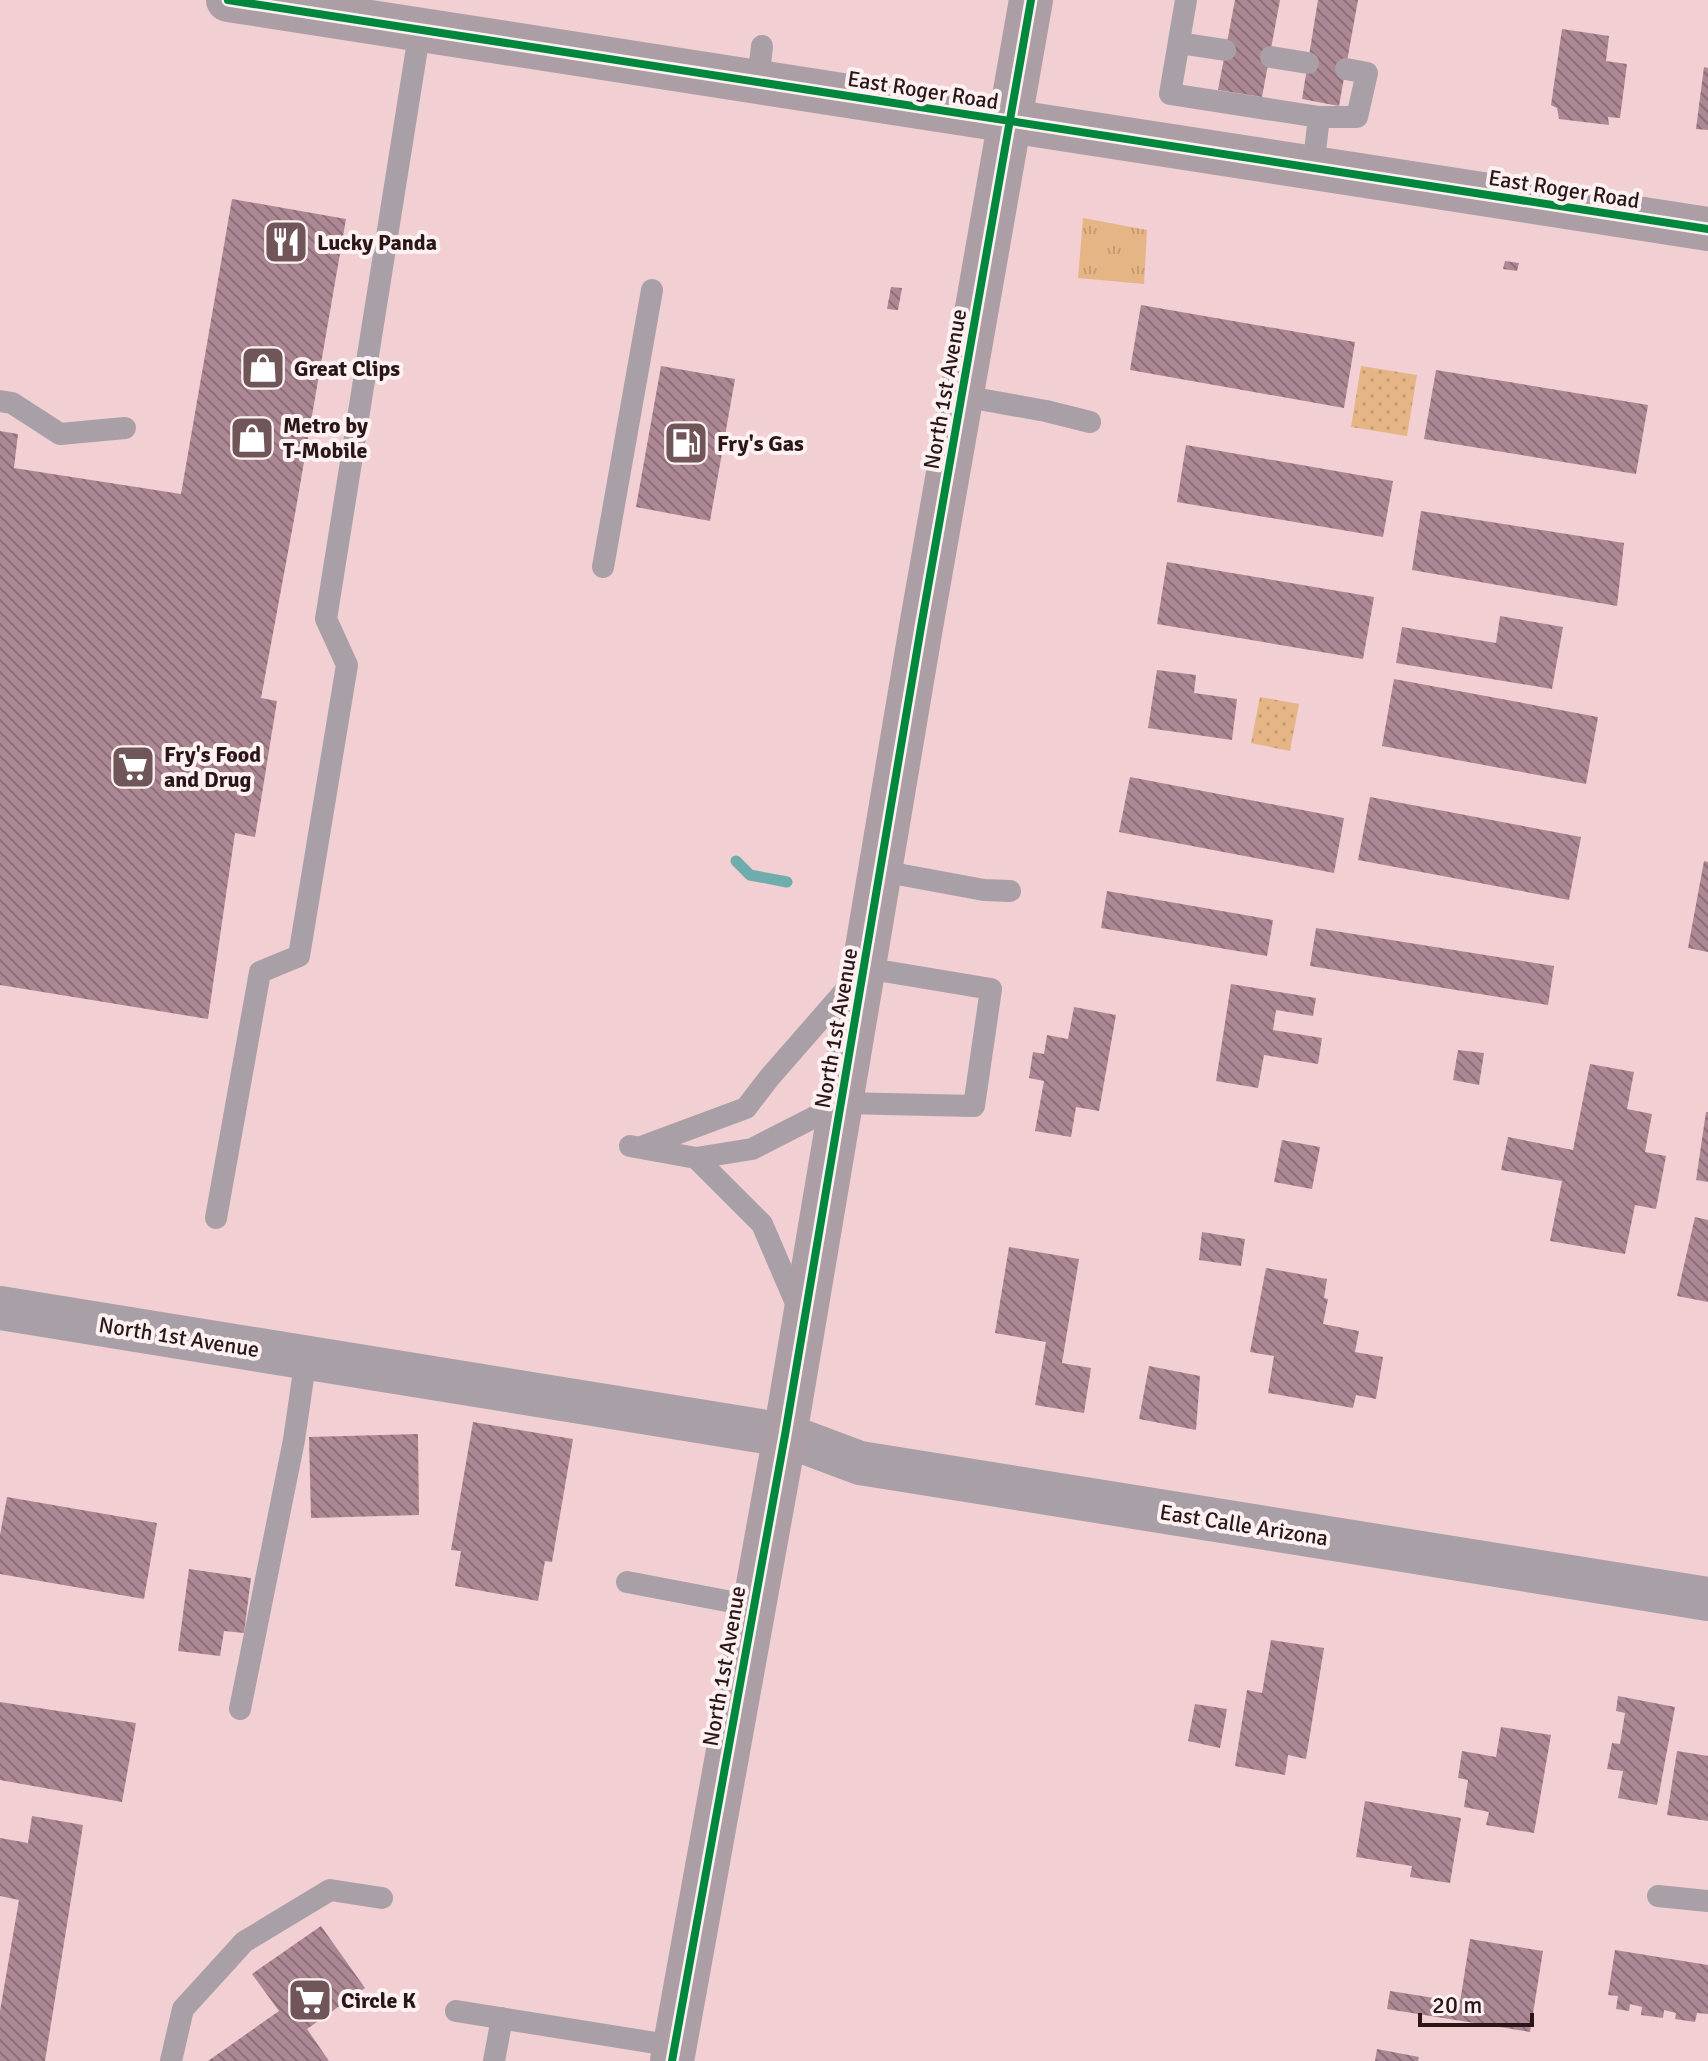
<svg xmlns="http://www.w3.org/2000/svg" width="1708" height="2061" viewBox="0 0 1708 2061" font-family="Signika,sans-serif">
	<style>
		.grass { fill: url(#grass-tufts) }
		.park { fill: url(#park-dots) }
		.lines { fill: none; stroke-linecap: round; stroke-linejoin: round }
		.stream { stroke: #6facac; stroke-width: 11 }
		.building { fill: url(#building-back-hatch) }
		.lane { stroke: #a99fa6; stroke-width: 22 }
		.street { stroke: #a99fa6; stroke-width: 44 }
		.secondary { stroke: #ab9ea4; stroke-width: 44 }
		.cycleway-casing { stroke: #fef1f2; stroke-width: 13 }
		.cycleway { stroke: #00873e; stroke-width: 8 }
		.labels { text-anchor: middle; dominant-baseline: central; stroke-width: 8; stroke-linejoin: round; paint-order: stroke }
		.street-label { font-size: 22px; fill: #2a1517; stroke: #fef1f2 }
		.poi-label { font-size: 22px; font-weight: bold; fill: #2a1517; stroke: #fef1f2; text-anchor: start }
	</style>
	<defs>
		<pattern id="grass-tufts" width="24" height="20" patternUnits="userSpaceOnUse" patternTransform="scale(2)"><rect width="24" height="20" fill="#e5b586"/><path d="M3 7l-1-3M5 7V3M7 7l1-3M15 17l-1-3M17 17v-4M19 17l1-3" fill="none" stroke="#c59b73"/></pattern>
		<pattern id="park-dots" width="8" height="8" patternUnits="userSpaceOnUse" patternTransform="scale(2)"><rect width="8" height="8" fill="#e5b586"/><path d="M2 2h.1M6 6h.1" fill="none" stroke="#c59b73" stroke-width="1.8" stroke-linecap="round"/></pattern>
		<pattern id="building-back-hatch" width="6" height="6" patternUnits="userSpaceOnUse" patternTransform="scale(2)"><rect width="6" height="6" fill="#ac8894"/><path d="M-1 5l2 2M0 0l6 6M5-1l2 2" fill="none" stroke="#8c6e78"/></pattern>
	</defs>
	<rect width="100%" height="100%" fill="#f1cfd2"/>
	<path class="grass" d="M 1083,218 L 1147,230 L 1144,284 L 1078,278 Z"/>
	<path class="park" d="M 1361,366 L 1417,375 L 1407,436 L 1351,427 Z
		M 1260,697 L 1299,704 L 1290,751 L 1251,743 Z"/>
	<g class="lines">
		<path class="stream" d="M 736,861 L 750,875 L 787,882"/>
	</g>
	<path class="building" d="M 1235,0 L 1280,0 L 1262,97 L 1218,90 Z
		M 1318,0 L 1358,0 L 1339,106 L 1302,99 Z
		M 1562,29 L 1609,36 L 1606,61 L 1627,64 L 1620,118 L 1608,117 L 1609,125 L 1559,119 L 1557,108 L 1551,105 Z
		M 1704,67 L 1708,68 L 1708,130 L 1696,129 Z
		M 232,199 L 346,219 L 295,514 L 261,698 L 277,701 L 255,837 L 235,833 L 208,1019 L 0,985 L 0,431 L 18,434 L 14,468 L 181,494 Z
		M 1505,261 L 1519,263 L 1517,271 L 1503,269 Z
		M 891,287 L 902,288 L 898,310 L 887,309 Z
		M 1141,305 L 1355,342 L 1344,408 L 1130,370 Z
		M 661,366 L 735,379 L 710,521 L 636,507 Z
		M 1436,370 L 1648,405 L 1636,474 L 1424,439 Z
		M 1186,445 L 1393,481 L 1383,537 L 1177,502 Z
		M 1421,511 L 1624,543 L 1617,606 L 1412,570 Z
		M 1167,562 L 1374,597 L 1363,659 L 1157,624 Z
		M 1500,616 L 1563,627 L 1552,689 L 1396,663 L 1402,627 L 1496,643 Z
		M 1157,670 L 1196,675 L 1194,693 L 1237,699 L 1232,740 L 1148,728 Z
		M 1394,679 L 1598,717 L 1586,784 L 1382,746 Z
		M 1130,777 L 1344,818 L 1334,873 L 1119,832 Z
		M 1370,797 L 1581,837 L 1569,900 L 1358,860 Z
		M 1704,861 L 1708,862 L 1708,952 L 1688,948 Z
		M 1107,891 L 1273,920 L 1267,956 L 1101,928 Z
		M 1316,928 L 1554,966 L 1548,1005 L 1310,966 Z
		M 1231,984 L 1316,998 L 1313,1016 L 1276,1010 L 1273,1030 L 1322,1038 L 1318,1064 L 1264,1055 L 1258,1088 L 1216,1081 Z
		M 1074,1007 L 1116,1015 L 1099,1111 L 1076,1107 L 1071,1137 L 1035,1131 L 1044,1081 L 1029,1078 L 1033,1052 L 1044,1054 L 1047,1035 L 1068,1039 Z
		M 1458,1050 L 1484,1053 L 1479,1085 L 1453,1080 Z
		M 1590,1064 L 1634,1072 L 1627,1109 L 1652,1114 L 1645,1152 L 1666,1156 L 1656,1209 L 1635,1205 L 1625,1254 L 1550,1241 L 1562,1181 L 1501,1170 L 1508,1137 L 1573,1150 Z
		M 1706,1112 L 1708,1112 L 1708,1182 L 1696,1180 Z
		M 1282,1140 L 1320,1147 L 1312,1189 L 1274,1182 Z
		M 1695,1217 L 1708,1220 L 1708,1302 L 1677,1296 Z
		M 1202,1232 L 1245,1239 L 1241,1266 L 1199,1260 Z
		M 1009,1247 L 1079,1259 L 1062,1363 L 1091,1368 L 1084,1413 L 1035,1405 L 1046,1342 L 995,1333 Z
		M 1266,1268 L 1327,1279 L 1324,1298 L 1328,1299 L 1323,1324 L 1359,1331 L 1355,1352 L 1383,1357 L 1376,1399 L 1356,1395 L 1353,1408 L 1268,1393 L 1274,1356 L 1250,1352 Z
		M 1149,1366 L 1200,1376 L 1196,1430 L 1139,1419 Z
		M 473,1422 L 573,1439 L 552,1562 L 545,1561 L 538,1601 L 455,1586 L 461,1551 L 451,1550 Z
		M 418,1434 L 419,1515 L 311,1518 L 309,1437 Z
		M 7,1497 L 157,1523 L 144,1599 L 0,1574 L 0,1535 Z
		M 189,1569 L 251,1578 L 244,1633 L 224,1631 L 220,1656 L 178,1651 Z
		M 1271,1640 L 1324,1648 L 1306,1759 L 1288,1755 L 1285,1775 L 1235,1766 L 1247,1690 L 1262,1693 Z
		M 1618,1696 L 1675,1707 L 1657,1805 L 1618,1798 L 1623,1771 L 1607,1769 L 1612,1743 L 1620,1744 L 1625,1713 L 1616,1711 Z
		M 0,1702 L 136,1723 L 122,1802 L 0,1780 Z
		M 1195,1704 L 1227,1709 L 1220,1748 L 1188,1741 Z
		M 1501,1727 L 1551,1735 L 1534,1833 L 1486,1825 L 1489,1812 L 1464,1807 L 1468,1780 L 1458,1778 L 1462,1751 L 1496,1757 Z
		M 1677,1751 L 1708,1756 L 1708,1821 L 1667,1815 Z
		M 1365,1801 L 1461,1818 L 1450,1883 L 1410,1877 L 1412,1866 L 1356,1857 Z
		M 32,1816 L 83,1825 L 45,2061 L 0,2061 L 0,2011 L 19,1900 L 0,1896 L 0,1838 L 28,1843 Z
		M 321,1926 L 365,1988 L 307,2029 L 329,2061 L 208,2061 L 279,2011 L 252,1974 Z
		M 1470,1939 L 1543,1951 L 1530,2032 L 1387,2009 L 1390,1991 L 1460,2002 Z
		M 1615,1950 L 1708,1965 L 1708,2014 L 1697,2013 L 1695,2022 L 1675,2019 L 1676,2013 L 1664,2010 L 1663,2018 L 1641,2015 L 1642,2007 L 1630,2004 L 1629,2011 L 1616,2009 L 1618,1996 L 1608,1995 Z
		M 1377,2049 L 1419,2057 L 1418,2061 L 1375,2061 Z"/>
	<g class="lines">
		<path class="lane" d="M 1186,0 L 1170,94 L 1319,117 L 1313,168
			M 1179,43 L 1225,50
			M 1271,57 L 1308,63
			M 758,82 L 762,46
			M 1319,117 L 1357,117 L 1367,73 L 1346,69
			M 962,396 L 1046,411 L 1090,422
			M 0,401 L 12,403 L 60,434 L 125,428
			M 603,567 L 652,290
			M 881,871 L 984,890 L 1010,891
			M 630,1146 L 696,1158 L 752,1149 L 842,1103 L 974,1106 L 991,989 L 865,968 L 769,1078 L 746,1108 L 641,1147
			M 696,1158 L 762,1224 L 799,1310
			M 216,1218 L 260,972 L 299,956 L 347,665 L 326,619 L 420,29
			M 627,1582 L 753,1606
			M 240,1709 L 294,1440 L 306,1357
			M 1658,1896 L 1708,1901
			M 456,2011 L 674,2046
			M 171,2061 L 183,2009 L 244,1942 L 330,1890 L 382,1898
			M 494,2061 L 502,2018"/>
		<path class="street" d="M 0,1308 L 785,1435 L 860,1463 L 1708,1599"/>
		<path class="secondary" d="M 228,0 L 1708,229
			M 672,2061 L 785,1435 L 921,627 L 1031,0"/>
		<g class="cycleway-casing">
			<path id="cycleway" d="M 228,0 L 1708,229
				M 672,2061 L 785,1435 L 921,627 L 1031,0"/>
		</g>
		<use href="#cycleway" class="cycleway"/>
	</g>
	<defs>
		<g id="restaurant-square" transform="scale(2.3)"><rect x="-9" y="-9" width="18" height="18" rx="4" fill="#705658" stroke="#fef1f2"/><path d="M-5-6h1v4h1v-4h1v4h1v-4h1v5L-1.5 .5V6h-2V.5L-5-1ZM5-6V6H3V1.5H1.5Q1.5-4 5-6Z" fill="#fff"/></g>
		<g id="shop-square" transform="scale(2.3)"><rect x="-9" y="-9" width="18" height="18" rx="4" fill="#705658" stroke="#fef1f2"/><path d="M-5-2.5h2.3a2.7 3.5 0 0 1 5.4 0H5L5.5 6h-11ZM-1.5-2.5h3a1.5 2.3 0 0 0-3 0Z" fill="#fff"/></g>
		<g id="fuel-square" transform="scale(2.3)"><rect x="-9" y="-9" width="18" height="18" rx="4" fill="#705658" stroke="#fef1f2"/><path d="M-5.5-6h7V0h2V4h1.3V-2.5L3-4.5l.8-.8L6-3V5H2.5V1h-1V6h-7ZM-4.2-4.7v3.2H.2V-4.7Z" fill="#fff"/></g>
		<g id="supermarket-square" transform="scale(2.3)"><rect x="-9" y="-9" width="18" height="18" rx="4" fill="#705658" stroke="#fef1f2"/><path d="M-6-5.5h2.5l.6 2H6L4.5 2H-2.5L-4.4-4H-6ZM-1.5 3.2a1.3 1.3 0 1 0 .1 0ZM3 3.2a1.3 1.3 0 1 0 .1 0Z" fill="#fff"/></g>
	</defs>
	<g fill-rule="evenodd">
		<use href="#restaurant-square" x="286" y="242"/>
		<use href="#shop-square" x="263" y="368"/>
		<use href="#shop-square" x="252" y="438"/>
		<use href="#fuel-square" x="686" y="443"/>
		<use href="#supermarket-square" x="133" y="767"/>
		<use href="#supermarket-square" x="310" y="2000"/>
	</g>
	<g class="labels">
		<g class="street-label">
			<text transform="translate(923 90) rotate(9)">East Roger Road</text>
			<text transform="translate(1564 189) rotate(9)">East Roger Road</text>
			<text transform="translate(945 389) rotate(-80)">North 1st Avenue</text>
			<text transform="translate(836 1028) rotate(-80)">North 1st Avenue</text>
			<text transform="translate(179 1337) rotate(9)">North 1st Avenue</text>
			<text transform="translate(1244 1525) rotate(9)">East Calle Arizona</text>
			<text transform="translate(724 1666) rotate(-80)">North 1st Avenue</text>
		</g>
		<g class="poi-label">
			<text x="317" y="242">Lucky Panda</text>
			<text x="294" y="368">Great Clips</text>
			<text x="283" y="425">Metro by<tspan x="283" dy="25">T-Mobile</tspan></text>
			<text x="717" y="443">Fry's Gas</text>
			<text x="164" y="754">Fry's Food<tspan x="164" dy="25">and Drug</tspan></text>
			<text x="341" y="2000">Circle K</text>
		</g>
	</g>
	<path d="M1420 2013v12h112v-12" fill="none" stroke="#2a1517" stroke-width="4"/>
	<text x="1432" y="2013" font-size="24" fill="#2a1517" stroke="#fef1f2" stroke-width="6" paint-order="stroke">20 m</text>
</svg>
